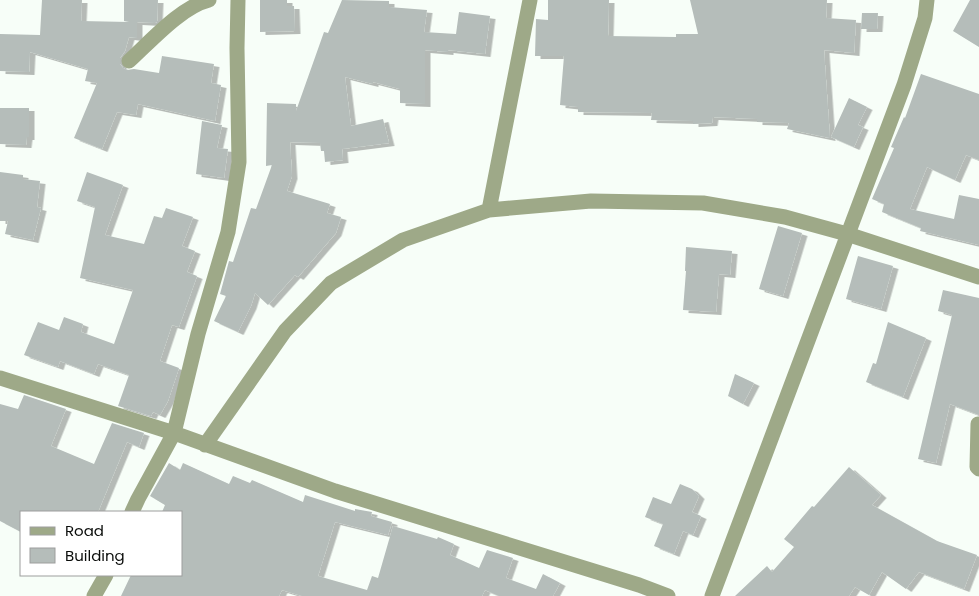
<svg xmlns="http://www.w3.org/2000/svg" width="979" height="596" viewBox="0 0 979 596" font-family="Poppins,sans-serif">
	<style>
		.building { fill: #b5bdba; filter: url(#shadow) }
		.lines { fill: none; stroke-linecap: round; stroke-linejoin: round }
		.minor { stroke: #9ea988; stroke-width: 15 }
	</style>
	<defs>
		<filter id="shadow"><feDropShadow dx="5.5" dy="3" stdDeviation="0" flood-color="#0004"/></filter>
	</defs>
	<rect width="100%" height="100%" fill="#f7fef8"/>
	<path class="building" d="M 42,0 L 82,0 L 81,21 L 129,22 L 124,21 L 124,0 L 158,0 L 157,22 L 155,23 L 137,22 L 137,38 L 129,37 L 125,51 L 120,58 L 120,64 L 123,68 L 127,70 L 134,69 L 159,73 L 162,56 L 214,64 L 211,83 L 221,85 L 215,121 L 138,104 L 136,115 L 117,112 L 102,149 L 74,138 L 97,83 L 85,81 L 88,69 L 30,52 L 29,72 L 0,71 L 0,34 L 40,35 Z
		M 260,0 L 287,0 L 287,6 L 294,6 L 295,31 L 260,32 Z
		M 342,0 L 389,1 L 389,7 L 427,10 L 424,32 L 456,34 L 459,12 L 490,16 L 485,54 L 448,50 L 448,52 L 425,50 L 425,104 L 400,103 L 400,89 L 373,82 L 373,84 L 345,77 L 351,126 L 383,119 L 389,143 L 342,149 L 343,160 L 325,162 L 324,151 L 321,151 L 320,143 L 290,142 L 292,176 L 287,191 L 330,204 L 327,213 L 341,217 L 336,233 L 298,277 L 295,275 L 268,305 L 255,293 L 251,306 L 238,332 L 214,321 L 226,296 L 220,294 L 229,261 L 233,262 L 251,208 L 256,209 L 272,165 L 266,166 L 267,103 L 296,104 L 296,111 L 324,32 L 328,33 Z
		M 548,0 L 609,0 L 608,36 L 676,37 L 676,34 L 698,34 L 690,0 L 827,0 L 826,18 L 856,20 L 854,53 L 824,50 L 830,138 L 787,129 L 789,123 L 757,122 L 757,119 L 713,117 L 712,123 L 693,124 L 693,121 L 651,120 L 652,113 L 578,112 L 578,107 L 560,105 L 564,56 L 535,56 L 536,19 L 548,20 Z
		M 970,0 L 979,0 L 979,47 L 953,31 Z
		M 862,13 L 878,13 L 877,29 L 861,29 Z
		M 921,74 L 979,94 L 979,160 L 966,155 L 955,180 L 927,167 L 910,209 L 954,219 L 959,195 L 979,199 L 979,245 L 920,231 L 921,228 L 882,212 L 884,204 L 872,199 L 894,148 L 891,147 L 904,117 L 905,118 Z
		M 849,98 L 867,107 L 858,125 L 863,127 L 854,147 L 831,137 Z
		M 0,108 L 29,108 L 29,137 L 27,137 L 26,145 L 0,144 Z
		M 202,121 L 222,125 L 217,148 L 228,149 L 224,178 L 196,174 Z
		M 0,172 L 23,175 L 23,179 L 40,181 L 37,207 L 41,208 L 33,240 L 5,234 L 8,221 L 0,221 Z
		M 87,172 L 123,185 L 105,235 L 144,244 L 154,216 L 162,218 L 166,208 L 193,217 L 182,246 L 195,251 L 187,272 L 197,276 L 179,327 L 172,325 L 160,361 L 179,368 L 168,401 L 160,415 L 153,412 L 151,416 L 118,406 L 129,375 L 98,364 L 94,374 L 60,361 L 58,367 L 24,355 L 38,322 L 59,330 L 64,317 L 83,324 L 81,332 L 114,344 L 133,290 L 80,278 L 95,207 L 77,201 Z
		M 778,226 L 802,233 L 783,296 L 759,289 Z
		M 686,247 L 732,251 L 730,275 L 719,274 L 716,312 L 683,310 L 686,271 L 685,271 Z
		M 858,256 L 893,266 L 881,309 L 846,299 Z
		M 943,290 L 979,298 L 979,415 L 950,404 L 936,463 L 918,459 L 952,315 L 938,311 Z
		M 888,322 L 926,338 L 903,397 L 866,382 L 873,363 L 876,364 Z
		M 735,374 L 754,383 L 743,404 L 728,396 Z
		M 24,395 L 66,409 L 51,446 L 94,464 L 112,423 L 144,433 L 139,447 L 127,442 L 98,512 L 21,512 L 21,532 L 0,521 L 0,404 L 18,409 Z
		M 169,463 L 180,470 L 183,463 L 229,484 L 233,476 L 250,483 L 252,480 L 303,502 L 305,495 L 355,511 L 355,509 L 372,512 L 371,516 L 392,522 L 388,535 L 335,522 L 318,576 L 367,590 L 372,576 L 378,578 L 393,526 L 437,539 L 438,537 L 454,544 L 450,555 L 479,568 L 487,550 L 513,558 L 506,578 L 536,589 L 543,574 L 560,583 L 553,596 L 499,596 L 485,590 L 482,596 L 302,596 L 282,590 L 279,596 L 121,596 L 131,575 L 181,575 L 181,512 L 162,512 L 165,505 L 150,496 Z
		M 849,467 L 881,495 L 872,505 L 937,541 L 977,555 L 964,589 L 919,572 L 906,589 L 882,572 L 869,595 L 855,587 L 849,596 L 735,596 L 767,566 L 772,572 L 794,547 L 784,539 L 812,506 L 814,507 Z
		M 680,484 L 692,489 L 699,496 L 692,512 L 701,516 L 693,535 L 683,531 L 674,554 L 654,546 L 663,524 L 645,517 L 653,497 L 671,504 Z"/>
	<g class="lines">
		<path class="minor" d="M 129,61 C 151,41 181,7 209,0
			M 489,210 L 530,0
			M 0,378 L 174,433 L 335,491 L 639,585 L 668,596
			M 978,424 L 977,467 L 979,469
			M 205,445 L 285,331 L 331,283 L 403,240 L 489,210 L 591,201 L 703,203 L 785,217 L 847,234 L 979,277
			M 132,512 L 138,499 L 174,433 L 198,334 L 228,232 L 239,162 L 237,48 L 238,0
			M 94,596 L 106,575
			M 712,596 L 904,85 L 925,18 L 927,0"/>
	</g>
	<rect x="20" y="511" width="162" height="65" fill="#ffffff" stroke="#9d9e9d"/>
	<rect x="30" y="527" width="25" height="8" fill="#9ea988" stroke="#9d9e9d"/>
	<text x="65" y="536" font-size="15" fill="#0b0d0b">Road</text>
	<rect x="30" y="548" width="25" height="15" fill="#b5bdba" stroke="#9d9e9d"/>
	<text x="65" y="561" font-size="15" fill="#0b0d0b">Building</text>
</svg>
